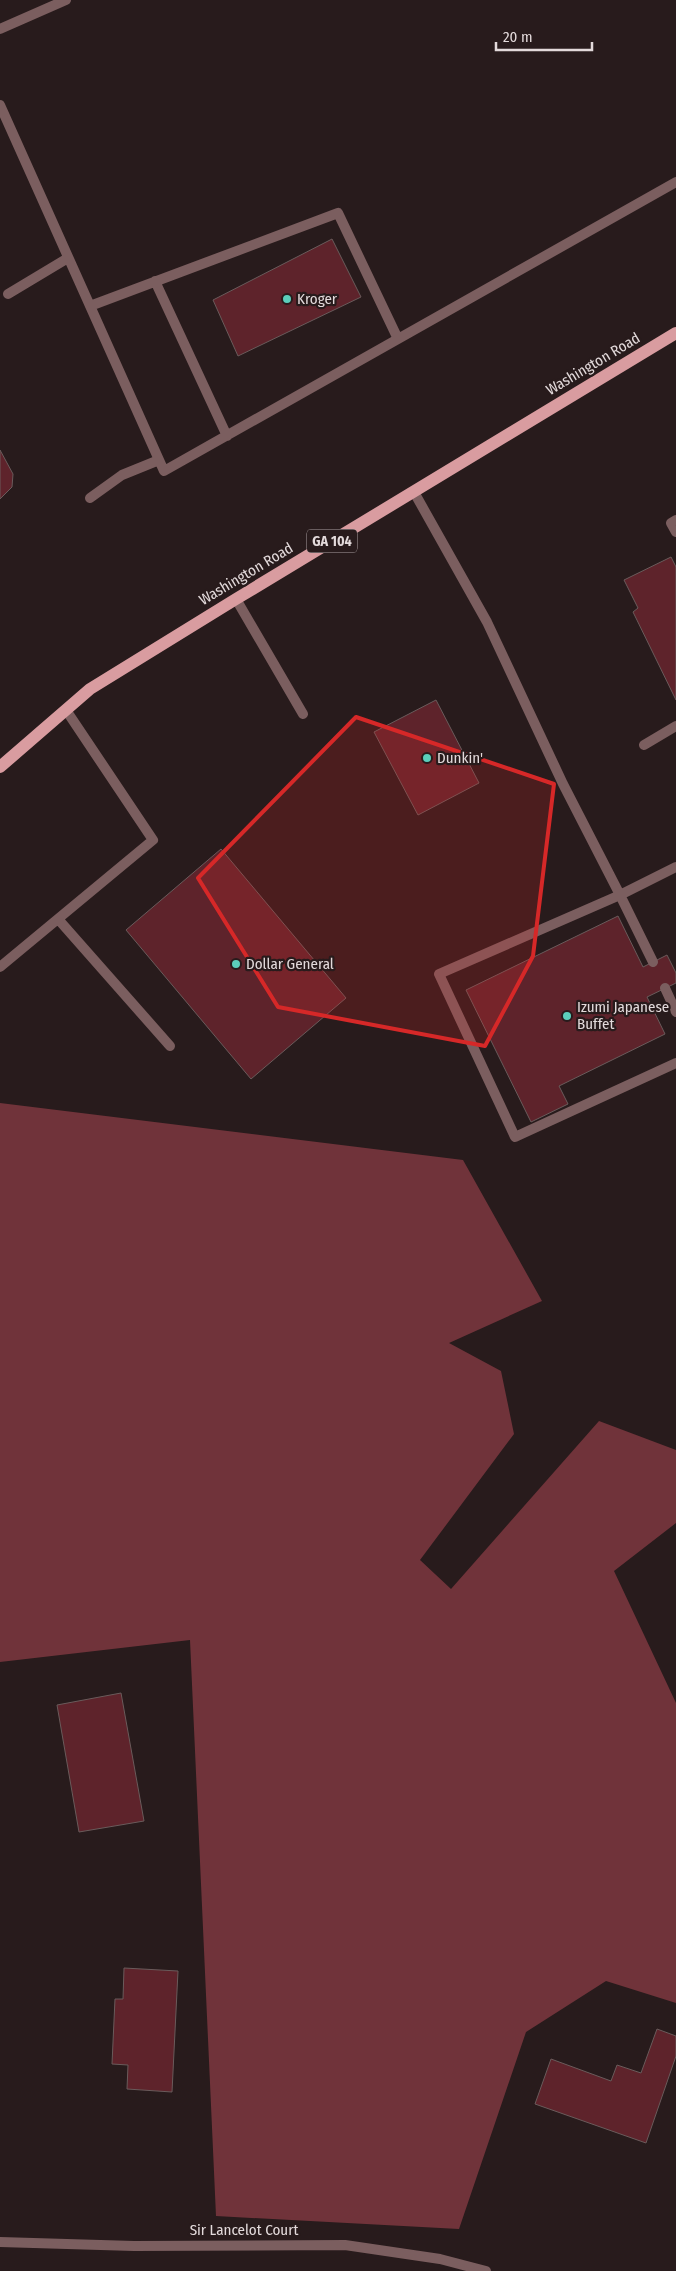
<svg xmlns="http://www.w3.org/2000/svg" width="676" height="2271" viewBox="0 0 676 2271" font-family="'Fira Sans Condensed',sans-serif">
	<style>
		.forest { fill: #70333a }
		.building { fill: #5e232b; stroke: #6a5b5b }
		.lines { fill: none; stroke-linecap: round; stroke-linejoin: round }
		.lane { stroke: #7b5e5f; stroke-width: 10 }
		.street { stroke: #7b5e5f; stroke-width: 10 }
		.primary { stroke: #d99ca0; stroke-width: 12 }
		.marked { fill: #d62828; fill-opacity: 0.2; stroke: #d62828; stroke-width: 4; stroke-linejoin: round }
		.poi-dot { fill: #5bcebb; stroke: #281b1c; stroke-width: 2 }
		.labels { text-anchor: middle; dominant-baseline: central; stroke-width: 4.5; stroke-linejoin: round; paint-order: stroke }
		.shield { fill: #281b1c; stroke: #aba1a2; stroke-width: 1 }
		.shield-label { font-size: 14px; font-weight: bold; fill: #e3dadb }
		.poi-label { font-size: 15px; fill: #e3dadb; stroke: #281b1c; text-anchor: start }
		.street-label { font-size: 15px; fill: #e3dadb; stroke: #281b1c }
	</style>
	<rect width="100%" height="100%" fill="#281b1c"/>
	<path class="forest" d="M 0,1103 L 463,1160 L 542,1301 L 449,1343 L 501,1371 L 514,1434 L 420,1560 L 451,1589 L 599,1421 L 676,1450 L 676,1523 L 614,1571 L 676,1703 L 676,2003 L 606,1981 L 526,2032 L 459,2229 L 216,2216 L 190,1640 L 0,1662 Z"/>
	<path class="building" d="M 332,239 L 361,297 L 238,356 L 213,300 Z
		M 0,450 L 13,474 L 12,487 L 0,499 Z
		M 671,557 L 676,567 L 676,700 L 633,612 L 638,608 L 624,580 Z
		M 436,700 L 479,783 L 418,815 L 374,732 Z
		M 221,849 L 346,998 L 251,1079 L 126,930 Z
		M 618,916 L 643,967 L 667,955 L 676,973 L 676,983 L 647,997 L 665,1034 L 559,1086 L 568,1104 L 531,1122 L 466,990 Z
		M 121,1693 L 144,1821 L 79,1832 L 57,1705 Z
		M 124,1968 L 178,1971 L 172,2092 L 127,2089 L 128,2065 L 112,2064 L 115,1999 L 123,1999 Z
		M 657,2029 L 676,2036 L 676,2056 L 646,2143 L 535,2104 L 551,2059 L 611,2081 L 617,2065 L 641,2073 Z"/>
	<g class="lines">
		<path class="lane" d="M 0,29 L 66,0
			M 0,105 L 164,471 L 676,182
			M 155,281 L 227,436
			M 8,294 L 68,258
			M 90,306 L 338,213 L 398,339
			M 414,492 L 487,622 L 563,784 L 620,895 L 676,867
			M 90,498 L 122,475 L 159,460
			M 676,520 L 671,523 L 676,532
			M 236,599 L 303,714
			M 644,745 L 676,726
			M 58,919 L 170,1046
			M 653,962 L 620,895 L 439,974 L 515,1137 L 676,1063
			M 0,967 L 153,840 L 66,710
			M 665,988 L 676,1012"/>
		<path class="street" d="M 0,2242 L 134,2246 L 345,2245 L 440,2259 L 486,2271"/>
		<path class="primary" d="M 0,767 L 90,689 L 236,599 L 676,333"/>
	</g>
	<path class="marked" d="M 356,717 L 554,784 L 533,956 L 485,1046 L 278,1007 L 198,878 Z"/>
	<g class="poi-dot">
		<circle cx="287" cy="299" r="5"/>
		<circle cx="427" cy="758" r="5"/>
		<circle cx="236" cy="964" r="5"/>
		<circle cx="567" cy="1016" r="5"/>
	</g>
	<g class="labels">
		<rect class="shield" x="307" y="529.5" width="50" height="23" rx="4"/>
		<g class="shield-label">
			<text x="332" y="541">GA 104</text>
		</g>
		<g class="poi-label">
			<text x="297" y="299">Kroger</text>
			<text x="437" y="758">Dunkin'</text>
			<text x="246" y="964">Dollar General</text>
			<text x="577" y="1007">Izumi Japanese<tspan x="577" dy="17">Buffet</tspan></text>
		</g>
		<g class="street-label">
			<text transform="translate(593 364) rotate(-31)">Washington Road</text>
			<text transform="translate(246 574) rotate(-31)">Washington Road</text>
			<text x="244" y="2230">Sir Lancelot Court</text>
		</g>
	</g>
	<path d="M496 42v8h96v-8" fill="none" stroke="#e3dadb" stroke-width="2.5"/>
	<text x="503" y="42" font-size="15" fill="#e3dadb" stroke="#281b1c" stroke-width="4" paint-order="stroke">20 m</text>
</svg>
